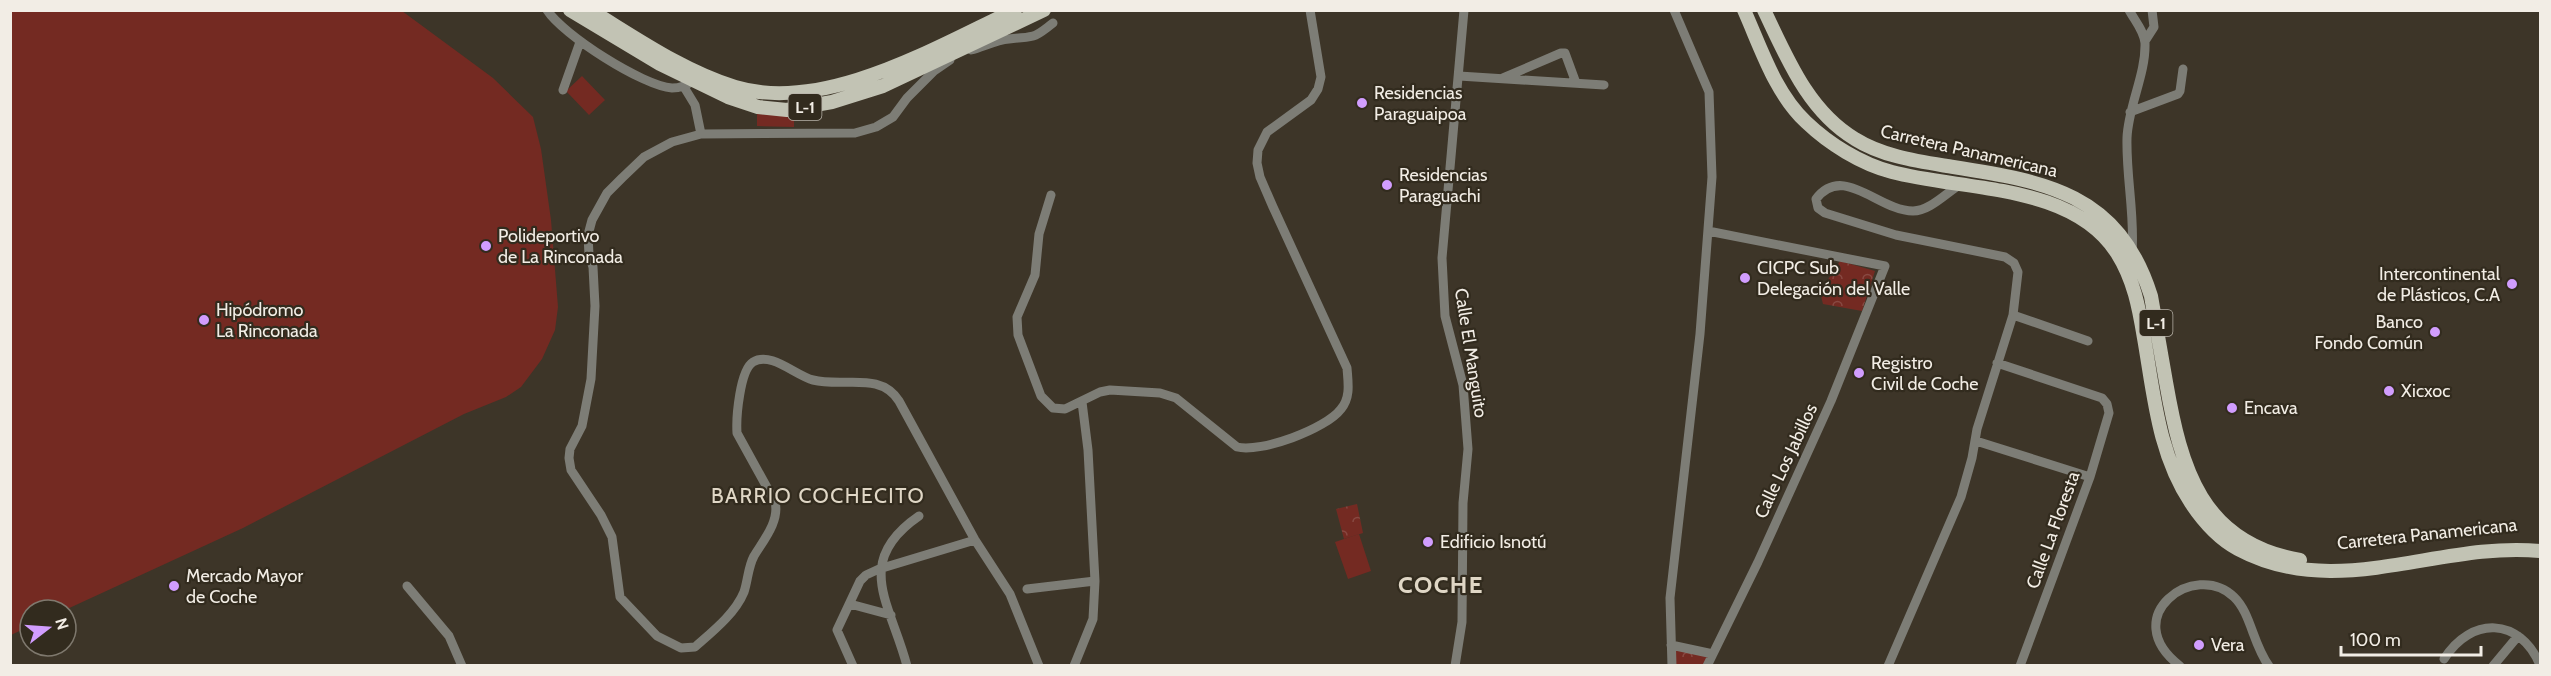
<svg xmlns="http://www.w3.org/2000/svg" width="2551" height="676" viewBox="0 0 2551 676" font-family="Cabin,sans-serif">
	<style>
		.park { fill: url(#park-crowns) }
		.pitch { fill: #742a22 }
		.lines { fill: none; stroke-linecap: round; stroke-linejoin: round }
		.minor { stroke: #7d7d76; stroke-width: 9 }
		.primary { stroke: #c2c3b4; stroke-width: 14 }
		.poi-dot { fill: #d19dfe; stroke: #322b1e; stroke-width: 2 }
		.labels { text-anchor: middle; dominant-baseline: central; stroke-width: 4.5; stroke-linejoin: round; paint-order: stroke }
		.shield { fill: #322b1e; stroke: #b8b3a9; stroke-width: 1.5 }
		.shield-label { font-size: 16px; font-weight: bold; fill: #f2ede5 }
		.poi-label { font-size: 18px; fill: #f2ede5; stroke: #322b1e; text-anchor: start }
		.street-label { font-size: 18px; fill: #f2ede5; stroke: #322b1e }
		.quarter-label { font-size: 21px; letter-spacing: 1.5px; fill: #e0d7c6; stroke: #322b1e }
		.district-label { font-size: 24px; font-weight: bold; letter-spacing: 1.5px; fill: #e0d7c6; stroke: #322b1e }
	</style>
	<defs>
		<pattern id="park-crowns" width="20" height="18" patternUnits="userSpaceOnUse" patternTransform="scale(1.5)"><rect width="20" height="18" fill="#742a22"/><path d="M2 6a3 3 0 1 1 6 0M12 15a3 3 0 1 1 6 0" fill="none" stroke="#884942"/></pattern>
	</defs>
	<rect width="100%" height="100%" fill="#3d3528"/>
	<path class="park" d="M 1840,261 L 1875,271 L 1862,311 L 1823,304 L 1820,292 Z
		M 1357,504 L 1363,533 L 1344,539 L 1336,509 Z
		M 1673,647 L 1710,655 L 1704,665 L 1674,665 Z"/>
	<path class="pitch" d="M 10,11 L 402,11 L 493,78 L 533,117 L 541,149 L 551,220 L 558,307 L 555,330 L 542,359 L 521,387 L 506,397 L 464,414 L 243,528 L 65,610 L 30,610 L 30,626 L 11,635 Z
		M 582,76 L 605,100 L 589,115 L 566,91 Z
		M 757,114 L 794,115 L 794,127 L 757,126 Z
		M 1359,534 L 1371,571 L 1348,579 L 1335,542 Z"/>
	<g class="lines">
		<path class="minor" d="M 547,10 C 563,35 643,86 672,88 C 681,88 686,85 693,81
			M 2129,10 C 2135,21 2144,31 2145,43 C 2146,74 2128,107 2127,138 C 2126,177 2135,215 2132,253
			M 2145,41 L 2154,27 L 2152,10
			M 971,50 C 983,47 996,40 1009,39 C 1034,36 1032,40 1053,23
			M 950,60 L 934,71 L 907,98 L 893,117 L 876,127 L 855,133 L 701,134 L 672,142 L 644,157 L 622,178 L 607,193 L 592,220 L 588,235 L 589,255 L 593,267 L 595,306 L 591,379 L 582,426 L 570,449 L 569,458 L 571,470 L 601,515 L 612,537 L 620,597 L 657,636 L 681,648 L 695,647 C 712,632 735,614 744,592 C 748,580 748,567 754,556 C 763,541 780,521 775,502 L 737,433 C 736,417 740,370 753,362 C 771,351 796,376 813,380 C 844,388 880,371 899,401 L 975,540 L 1010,594 L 1039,666
			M 1459,76 L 1604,85
			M 1503,78 L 1561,53 L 1565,53 L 1576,83
			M 684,87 L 695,105 L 701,134
			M 563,90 L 580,42
			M 2130,112 L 2178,94 L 2180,91 L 2183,69
			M 1051,195 L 1039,234 L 1035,275 L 1017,317 L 1018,335 L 1041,396 L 1053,408 L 1065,409 L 1100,392 L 1110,390 L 1160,393 L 1176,398 L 1237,447 C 1261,453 1326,429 1341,409 C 1351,397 1348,382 1347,368 L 1273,207 L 1260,177 L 1257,163 L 1258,150 L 1267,132 L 1311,100 L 1318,89 L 1321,77 L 1310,10
			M 2013,315 L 2088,341
			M 1997,363 L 2102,398 L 2107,404 L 2109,413 L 2090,477 L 2020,666
			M 1976,441 L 2090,477
			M 407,586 L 449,636 L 462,666
			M 1027,589 L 1095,581
			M 850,604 L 891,615
			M 1671,645 L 1713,654
			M 2444,659 C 2471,616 2520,617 2540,665
			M 853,666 L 837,630 L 860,581 L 866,575 L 879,569 L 975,540
			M 907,666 C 891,604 852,562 919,516
			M 1074,666 L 1093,619 L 1095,581 L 1088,450 L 1082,402
			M 1455,666 L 1462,622 L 1463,503 L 1468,449 L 1463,385 L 1445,316 L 1442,258 L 1464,10
			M 1672,666 L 1670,598 L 1700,334 L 1712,177 L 1709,92 L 1674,10
			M 1707,666 L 1758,562 L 1831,401 L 1885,266 L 1708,231
			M 1888,666 L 1961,497 L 1972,458 L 1977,429 L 2013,315 L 2018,272 L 2014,263 L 2005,257 L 1896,235 L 1825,213 L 1818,208 L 1816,199 C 1843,163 1879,211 1913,211 C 1930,211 1947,192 1961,184
			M 2180,666 C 2116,617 2195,559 2234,597 C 2251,613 2253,645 2269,666
			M 2493,666 L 2518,636"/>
		<path class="primary" d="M 570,10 L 660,64 L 728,97 L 758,107 L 787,110 L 832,102 L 883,86 L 1044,10
			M 590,10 C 636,38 683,71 735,87 C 824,114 936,47 1015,10
			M 1744,10 C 1761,48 1775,93 1806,122 C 1829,144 1861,164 1892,172 C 1963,191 2072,183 2117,253 C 2134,280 2139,308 2144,338 C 2154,395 2158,453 2191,503 C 2203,521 2219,539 2238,549 C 2337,602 2439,541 2540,551
			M 1764,10 C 1787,58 1808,111 1855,139 C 1882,156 1916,161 1947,166 C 2043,181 2118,191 2151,296 C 2156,325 2161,353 2166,382 C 2181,468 2201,543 2300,560"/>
	</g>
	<g class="poi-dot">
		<circle cx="1362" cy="103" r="6"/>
		<circle cx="1387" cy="185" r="6"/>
		<circle cx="486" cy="246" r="6"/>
		<circle cx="1745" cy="278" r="6"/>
		<circle cx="2512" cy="284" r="6"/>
		<circle cx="204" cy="320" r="6"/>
		<circle cx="2435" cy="332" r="6"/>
		<circle cx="1859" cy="373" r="6"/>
		<circle cx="2389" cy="391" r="6"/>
		<circle cx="2232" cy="408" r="6"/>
		<circle cx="1428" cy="542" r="6"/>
		<circle cx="174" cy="586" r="6"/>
		<circle cx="2199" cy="645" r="6"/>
	</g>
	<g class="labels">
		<g class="shield">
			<rect x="788.5" y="94" width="33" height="26" rx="4.5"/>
			<rect x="2139.5" y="310" width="33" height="26" rx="4.5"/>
		</g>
		<g class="shield-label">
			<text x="805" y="107">L-1</text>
			<text x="2156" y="323">L-1</text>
		</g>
		<g class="poi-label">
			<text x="1374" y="93">Residencias<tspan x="1374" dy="21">Paraguaipoa</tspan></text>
			<text x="1399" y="175">Residencias<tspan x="1399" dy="21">Paraguachi</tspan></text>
			<text x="498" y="236">Polideportivo<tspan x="498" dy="21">de La Rinconada</tspan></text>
			<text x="1757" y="268">CICPC Sub<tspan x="1757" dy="21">Delegación del Valle</tspan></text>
			<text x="2500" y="274" text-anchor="end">Intercontinental<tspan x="2500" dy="21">de Plásticos, C.A</tspan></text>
			<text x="216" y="310">Hipódromo<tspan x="216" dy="21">La Rinconada</tspan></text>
			<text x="2423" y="322" text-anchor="end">Banco<tspan x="2423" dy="21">Fondo Común</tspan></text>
			<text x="1871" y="363">Registro<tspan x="1871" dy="21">Civil de Coche</tspan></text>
			<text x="2401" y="391">Xicxoc</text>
			<text x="2244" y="408">Encava</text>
			<text x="1440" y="542">Edificio Isnotú</text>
			<text x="186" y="576">Mercado Mayor<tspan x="186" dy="21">de Coche</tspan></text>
			<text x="2211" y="645">Vera</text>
		</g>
		<g class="street-label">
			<text transform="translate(1969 151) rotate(13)">Carretera Panamericana</text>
			<text transform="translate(1471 353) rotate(81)">Calle El Manguito</text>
			<text transform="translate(1786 461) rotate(-65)">Calle Los Jabillos</text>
			<text transform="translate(2053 530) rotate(-70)">Calle La Floresta</text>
			<text transform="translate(2427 534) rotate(-6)">Carretera Panamericana</text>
		</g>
		<g class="quarter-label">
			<text x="818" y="495">BARRIO COCHECITO</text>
		</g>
		<g class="district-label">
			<text x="1441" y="584">COCHE</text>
		</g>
	</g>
	<rect width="2551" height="676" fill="none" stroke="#f2ede5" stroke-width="24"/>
	<g transform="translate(48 628) rotate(73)"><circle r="28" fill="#322b1e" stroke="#7f796e" stroke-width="1.5"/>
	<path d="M0-4.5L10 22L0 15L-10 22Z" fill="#d19dfe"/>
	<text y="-9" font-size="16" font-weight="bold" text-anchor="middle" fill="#f2ede5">N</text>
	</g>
	<path d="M2341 646v9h140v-9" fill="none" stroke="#f2ede5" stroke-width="3"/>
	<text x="2350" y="646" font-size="18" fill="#f2ede5" stroke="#322b1e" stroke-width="4.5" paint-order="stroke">100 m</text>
</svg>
